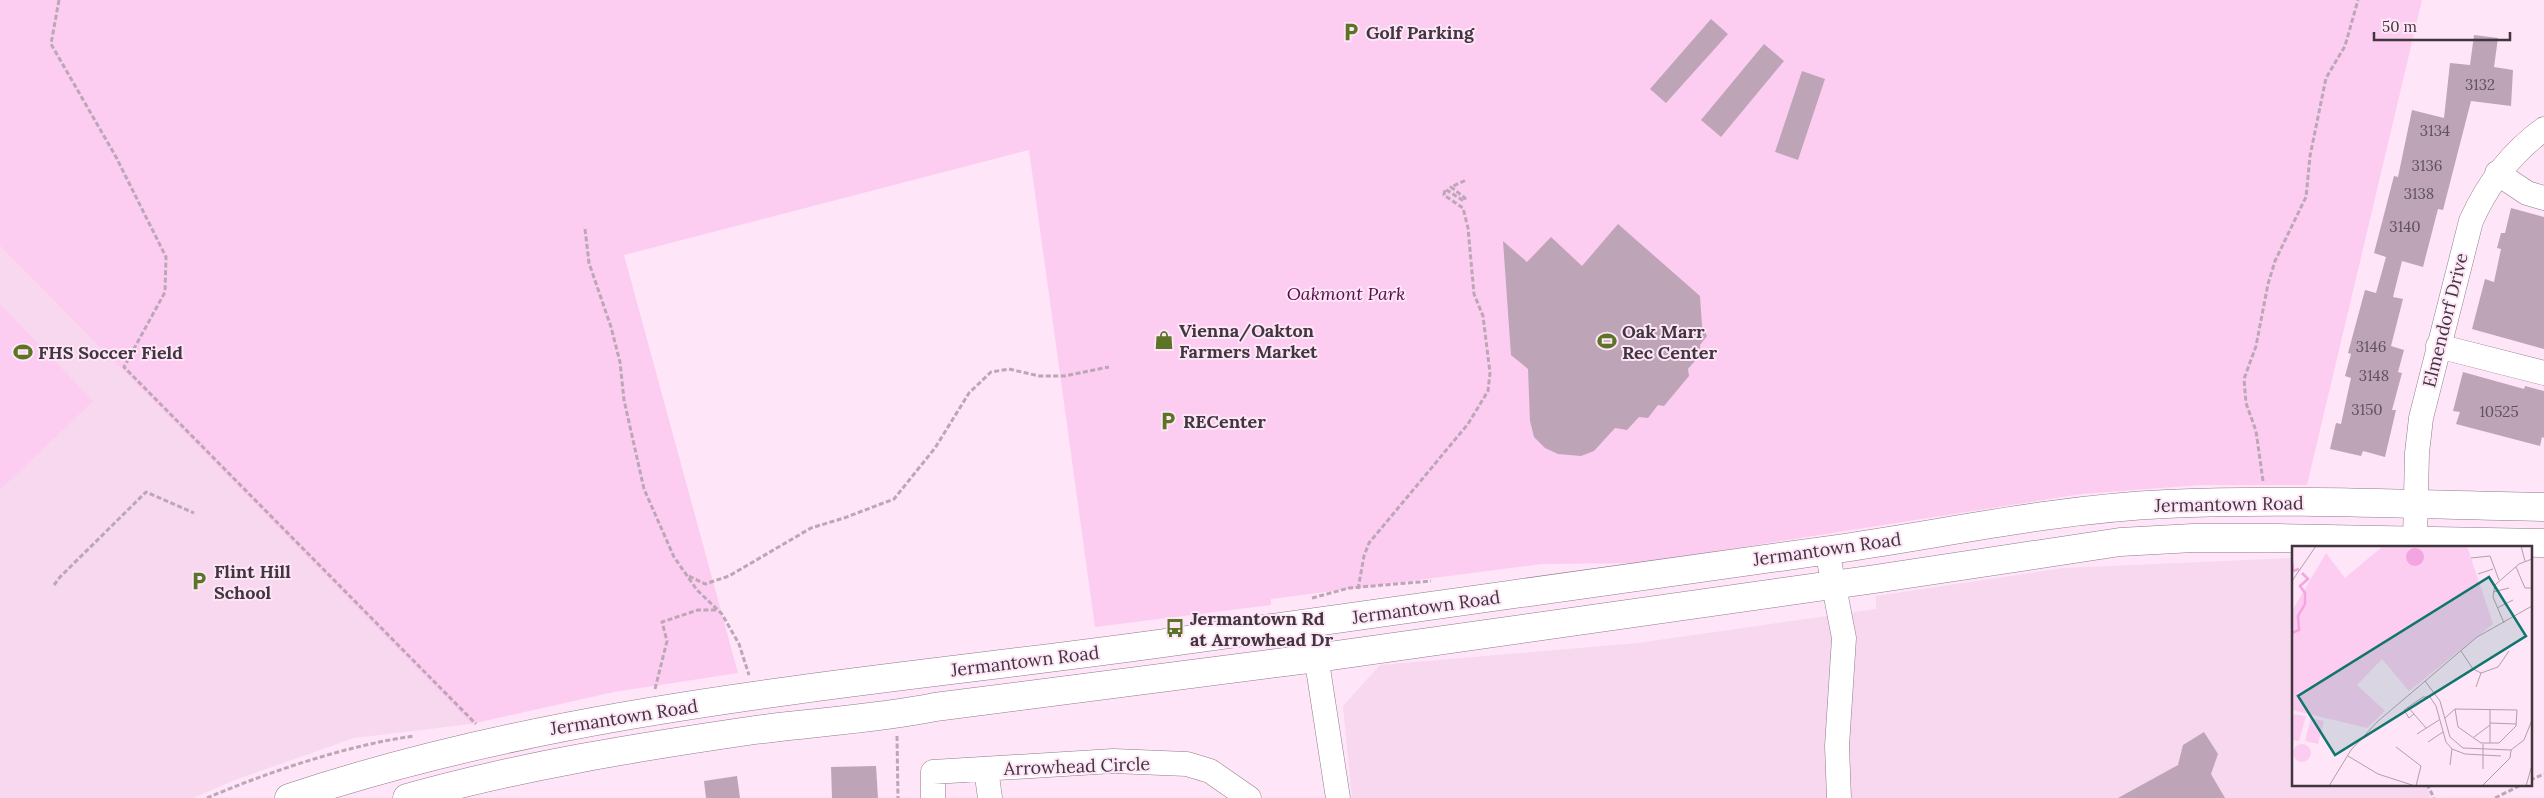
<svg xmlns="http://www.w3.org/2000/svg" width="2544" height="798" viewBox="0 0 2544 798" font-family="Lora,serif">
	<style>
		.built { fill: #f7d8ef }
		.green { fill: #fccdf1 }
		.building { fill: #bda5b7 }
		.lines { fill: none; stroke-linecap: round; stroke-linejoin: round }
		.minor-casing { stroke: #907a8b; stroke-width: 25 }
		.major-casing { stroke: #907a8b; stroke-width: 29 }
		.path { stroke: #bba7b5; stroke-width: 3; stroke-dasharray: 5 2.5; stroke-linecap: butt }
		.minor { stroke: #fff; stroke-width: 24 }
		.major { stroke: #fff; stroke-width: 28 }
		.labels { text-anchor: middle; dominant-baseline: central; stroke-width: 4; stroke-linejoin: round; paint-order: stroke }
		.number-label { font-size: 15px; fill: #5f525c }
		.poi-label { font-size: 18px; font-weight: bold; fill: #40363d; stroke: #fee5f7; text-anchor: start }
		.park-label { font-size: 18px; font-style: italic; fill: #510d47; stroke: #fee5f7 }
		.street-label { font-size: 18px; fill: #40363d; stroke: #fee5f7 }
		.inset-river { fill: none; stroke: #f3a5e2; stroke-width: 2.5 }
		.inset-road { fill: none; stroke: #b29fad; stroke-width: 1 }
		.view { fill: #0f766e; fill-opacity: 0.15; stroke: #0f766e; stroke-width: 2.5 }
		.inset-edge { fill: none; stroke: #40363d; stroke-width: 2.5 }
	</style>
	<rect width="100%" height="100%" fill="#fee5f7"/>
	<path class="built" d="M 0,246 L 471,724 L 354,738 L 235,780 L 193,798 L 0,798 Z
		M 2293,558 L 2293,784 L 2426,784 L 2431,798 L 1352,798 L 1343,706 L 1380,665 L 1638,643 L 1876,609 L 1876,596 L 2064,568 Z"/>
	<path class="green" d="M 0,0 L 2422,0 L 2307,485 L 2201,485 L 2081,494 L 1642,563 L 1542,564 L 1271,599 L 1271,605 L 1095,627 L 1029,150 L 624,255 L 738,673 L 614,692 L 471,724 L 0,246 Z
		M 0,304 L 93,401 L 0,490 Z"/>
	<path class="building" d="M 1711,19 L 1728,34 L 1666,103 L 1650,89 Z
		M 2474,35 L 2498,38 L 2494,67 L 2513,70 L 2511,106 L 2471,101 L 2443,210 L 2438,209 L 2423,267 L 2402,261 L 2393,297 L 2403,299 L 2391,346 L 2404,350 L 2398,372 L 2402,373 L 2392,410 L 2396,410 L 2385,457 L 2363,451 L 2361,456 L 2330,449 L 2336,423 L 2341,424 L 2351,378 L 2345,376 L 2351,354 L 2348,353 L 2365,290 L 2376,293 L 2386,257 L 2374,253 L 2394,176 L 2398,177 L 2412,110 L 2444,118 L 2450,63 L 2470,65 Z
		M 1764,44 L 1784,61 L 1721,137 L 1701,120 Z
		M 1802,71 L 1825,79 L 1798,160 L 1775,152 Z
		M 2511,208 L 2544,217 L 2544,349 L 2472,329 L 2485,279 L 2494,282 L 2501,249 L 2497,248 L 2501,233 L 2505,233 Z
		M 1618,224 L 1700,296 L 1702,326 L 1707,336 L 1700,345 L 1700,355 L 1688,369 L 1689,376 L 1664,406 L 1658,405 L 1648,418 L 1639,417 L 1627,430 L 1615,428 L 1594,451 L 1581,456 L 1558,454 L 1545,448 L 1534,437 L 1530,421 L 1528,369 L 1511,355 L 1503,241 L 1527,262 L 1551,237 L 1582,266 Z
		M 2463,372 L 2524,389 L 2525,386 L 2544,391 L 2544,438 L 2542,437 L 2540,446 L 2456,424 L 2460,412 L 2453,411 Z
		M 2204,732 L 2218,754 L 2211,774 L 2225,798 L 2118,798 L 2178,765 L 2183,745 Z
		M 876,766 L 878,798 L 832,798 L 831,767 Z
		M 737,776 L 740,798 L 706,798 L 704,781 Z"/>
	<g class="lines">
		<g class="minor-casing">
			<path id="minor" d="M 2497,173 L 2527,193 L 2544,198
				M 2438,346 L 2544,373
				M 2415,540 L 2417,453 L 2421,418 L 2471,221 C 2488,183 2511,153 2544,129
				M 1827,550 L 1844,638 L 1837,746 L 1839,798
				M 1311,623 L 1338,798
				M 986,769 L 990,798
				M 933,798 L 933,772 L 1113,761 L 1187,764 L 1210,771 L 1249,798"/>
		</g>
		<g class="major-casing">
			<path id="major" d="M 289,798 C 576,702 881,683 1179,641 C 1398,610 1618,580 1837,549 C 1947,533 2055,509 2166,504 C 2291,498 2419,505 2544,507
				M 407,798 C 520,766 638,747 755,730 C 815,722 876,719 935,707 L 1316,658 L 1875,579 L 2120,542 L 2193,538 L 2278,538 L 2544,543"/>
		</g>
		<path class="path" d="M 59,0 L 51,44 L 116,157 L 166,257 L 165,292 L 124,367 L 476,724
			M 585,229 L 589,263 L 611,327 L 620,362 L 624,400 L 644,489 L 674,557 L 697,590 L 722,614 L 739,644 L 749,675
			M 2263,481 L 2256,431 L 2246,403 L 2244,379 L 2256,346 L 2268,284 L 2275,261 L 2306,197 L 2310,156 L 2326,78 L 2345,46 L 2358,0
			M 689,576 L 705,584 L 729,576 L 811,528 L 844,518 L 894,499 L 935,448 L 969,393 L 991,372 L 1009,369 L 1039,376 L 1064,376 L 1109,367
			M 54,585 L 60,577 L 146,492 L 194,513
			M 1358,589 L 1364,556 L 1369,543 L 1468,424 L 1488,391 L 1490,373 L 1483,316 L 1474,294 L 1468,228 L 1463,208 L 1444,195 L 1445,189 L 1464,201 L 1465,198 L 1451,187 L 1466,180
			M 1312,598 L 1349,588 L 1431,581
			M 655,689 L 667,641 L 662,622 L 698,610 L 717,610
			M 897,736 L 898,798
			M 2530,780 L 2544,774
			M 2427,784 L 2434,798
			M 207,798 C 268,772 348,745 414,736
			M 2495,798 L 2523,784"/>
		<use href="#minor" class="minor"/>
		<use href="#major" class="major"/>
	</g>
	<defs>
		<g id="parking-bare" transform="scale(1.5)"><path d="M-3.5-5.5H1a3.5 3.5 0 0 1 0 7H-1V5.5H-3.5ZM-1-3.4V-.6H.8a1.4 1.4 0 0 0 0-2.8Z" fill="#5c7426" stroke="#fee5f7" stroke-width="2.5" paint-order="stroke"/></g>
		<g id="shop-bare" transform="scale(1.5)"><path d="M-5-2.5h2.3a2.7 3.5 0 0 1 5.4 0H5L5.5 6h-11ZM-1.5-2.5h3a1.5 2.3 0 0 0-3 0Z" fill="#5c7426" stroke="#fee5f7" stroke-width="2.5" paint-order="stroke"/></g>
		<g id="stadium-bare" transform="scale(1.5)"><path d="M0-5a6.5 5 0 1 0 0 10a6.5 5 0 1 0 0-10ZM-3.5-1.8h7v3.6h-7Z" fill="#5c7426" stroke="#fee5f7" stroke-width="2.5" paint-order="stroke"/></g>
		<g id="bus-bare" transform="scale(1.5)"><path d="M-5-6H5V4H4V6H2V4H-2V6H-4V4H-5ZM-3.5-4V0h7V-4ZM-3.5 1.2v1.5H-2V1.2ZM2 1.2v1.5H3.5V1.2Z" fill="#5c7426" stroke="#fee5f7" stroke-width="2.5" paint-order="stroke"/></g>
	</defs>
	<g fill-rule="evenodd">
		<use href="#parking-bare" x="1351" y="32"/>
		<use href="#shop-bare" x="1164" y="340"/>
		<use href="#stadium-bare" x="1607" y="341"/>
		<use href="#stadium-bare" x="23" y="352"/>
		<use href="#parking-bare" x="1168" y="421"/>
		<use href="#parking-bare" x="199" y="581"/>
		<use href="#bus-bare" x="1175" y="628"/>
	</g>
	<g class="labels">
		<g class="number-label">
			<text x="2480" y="84">3132</text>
			<text x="2435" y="130">3134</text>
			<text x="2427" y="165">3136</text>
			<text x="2419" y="193">3138</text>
			<text x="2405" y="226">3140</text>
			<text x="2371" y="346">3146</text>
			<text x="2374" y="375">3148</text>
			<text x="2367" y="409">3150</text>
			<text x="2499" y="411">10525</text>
		</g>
		<g class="poi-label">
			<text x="1366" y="32">Golf Parking</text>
			<text x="1179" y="330">Vienna/Oakton<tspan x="1179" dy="21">Farmers Market</tspan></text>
			<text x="1622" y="331">Oak Marr<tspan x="1622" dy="21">Rec Center</tspan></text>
			<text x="38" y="352">FHS Soccer Field</text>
			<text x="1183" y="421">RECenter</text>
			<text x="214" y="571">Flint Hill<tspan x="214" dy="21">School</tspan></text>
			<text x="1190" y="618">Jermantown Rd<tspan x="1190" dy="21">at Arrowhead Dr</tspan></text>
		</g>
		<g class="park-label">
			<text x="1346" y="293">Oakmont Park</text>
		</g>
		<g class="street-label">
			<text transform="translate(2445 320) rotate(-76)">Elmendorf Drive</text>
			<text transform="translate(2229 504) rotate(-1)">Jermantown Road</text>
			<text transform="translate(1827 549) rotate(-8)">Jermantown Road</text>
			<text transform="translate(1426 607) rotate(-8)">Jermantown Road</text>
			<text transform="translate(1025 661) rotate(-7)">Jermantown Road</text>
			<text transform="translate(624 717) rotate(-9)">Jermantown Road</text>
			<text transform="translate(1077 766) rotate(-2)">Arrowhead Circle</text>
		</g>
	</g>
	<g transform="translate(2292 546)">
		<rect width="240" height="240" fill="#fee5f7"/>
		<path d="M 91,0 L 175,0 L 201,78 L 117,145 L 90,113 L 65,139 L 93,165 L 75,182 L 0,164 L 0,65 L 34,7 L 53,32 ZM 0,168 L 14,170 L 7,195 L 0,194 ZM 19,172 L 32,175 L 26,198 L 13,195 ZM1 207a9 9 0 1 1 18 0a9 9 0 1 1-18 0Z" fill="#fccdf1"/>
		<path d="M114 11a9 9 0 1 1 18 0a9 9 0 1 1-18 0Z" fill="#f3a5e2"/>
		<path class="inset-river" d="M 0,15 L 1,25 L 7,23M 0,87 L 7,84 L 6,70 L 13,58 L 13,47 L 8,40 L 16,33 L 10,27"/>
		<path class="inset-road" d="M 229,0 L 233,15M 179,12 L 198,10 L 207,34M 224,21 L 233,42 L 240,42M 186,28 L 201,23M 0,35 L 24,0M 201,46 L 217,42M 205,62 L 221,54M 212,77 L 201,51 L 203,39 L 227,18 L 240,13M 169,105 L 181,123 L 189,127 L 184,141M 189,127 L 206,121 L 217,105M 133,135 L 148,155 L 158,191 L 171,202 L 219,204 L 232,194 L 240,174M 116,161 L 134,182M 122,168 L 117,172 L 112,164 L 131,151 L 138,151 L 144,160 L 154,196 L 160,203 L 173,208 L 209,210M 153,172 L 163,163 L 225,164 L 224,180 L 207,197 L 189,197 L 166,181 L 163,163M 198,177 L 224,178M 125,188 L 147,174M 182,191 L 198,179 L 198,163M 136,196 L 151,186M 198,197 L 198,179M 191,198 L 191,223M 104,201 L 129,220 L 124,240M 56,210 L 86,228 L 123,240M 158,219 L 160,203M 37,240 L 59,204 L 85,176 L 185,91 L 240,60M 190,240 L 218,212 L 219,204M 234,240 L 240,219"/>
		<path class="view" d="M 197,31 L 234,90 L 43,209 L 6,150 Z"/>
		<rect width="240" height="240" class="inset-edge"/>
	</g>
	<path d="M2374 32v8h136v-8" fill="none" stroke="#40363d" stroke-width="2.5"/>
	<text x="2382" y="32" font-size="15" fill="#40363d" stroke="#fee5f7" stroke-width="4" paint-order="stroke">50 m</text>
</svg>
